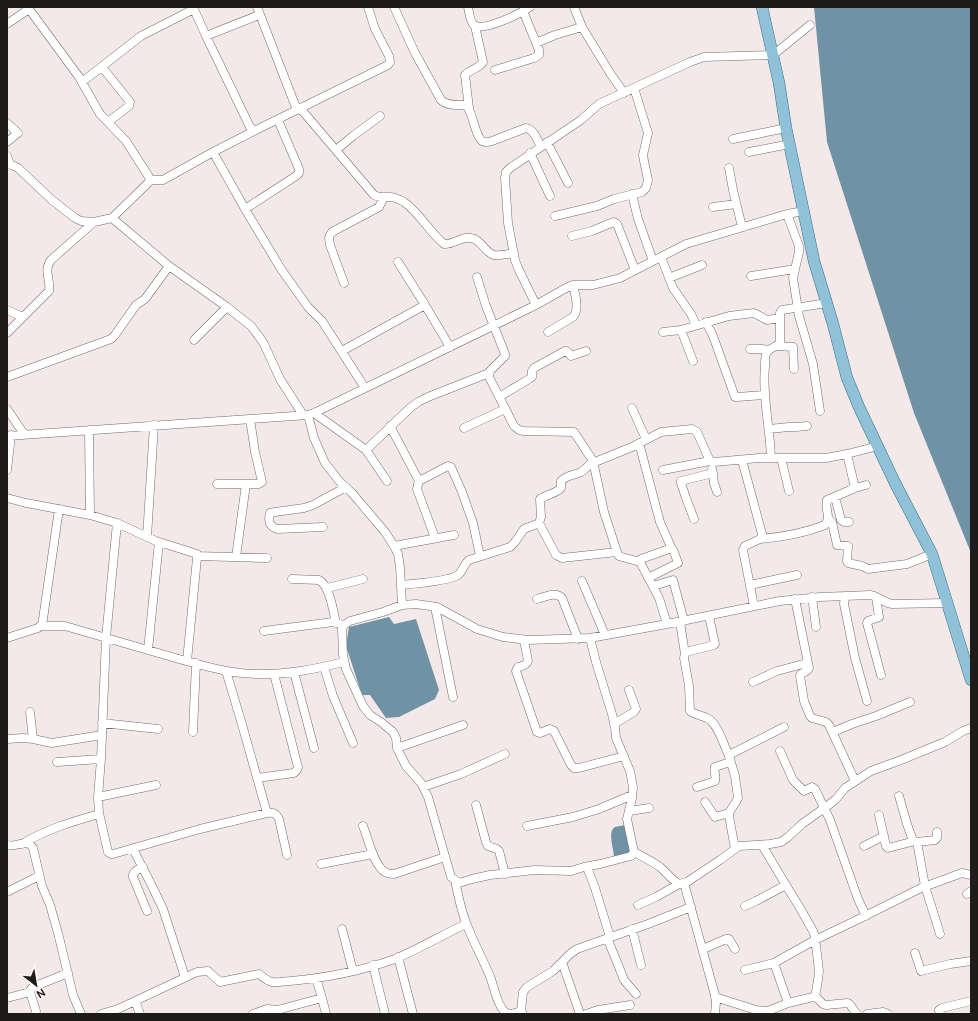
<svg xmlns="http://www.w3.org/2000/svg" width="978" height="1021" viewBox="0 0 978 1021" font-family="Ubuntu,sans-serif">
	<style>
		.water { fill: #6f93a5 }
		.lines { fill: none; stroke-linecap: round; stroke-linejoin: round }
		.minor-casing { stroke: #746c6b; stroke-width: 9 }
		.major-casing { stroke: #376e86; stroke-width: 12 }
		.minor { stroke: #fff; stroke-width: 8 }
		.major { stroke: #8fc2d9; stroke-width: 11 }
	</style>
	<rect width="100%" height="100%" fill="#f3e9e9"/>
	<path class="water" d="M 814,7 L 971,7 L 971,553 L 914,413 L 827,142 Z
		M 389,617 L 394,624 L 416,619 L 439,690 L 435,699 L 399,717 L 386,718 L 370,695 L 362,695 L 346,646 L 349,627 Z
		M 625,825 L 630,854 L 614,857 C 614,850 607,831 615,827 C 618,826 622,826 625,825 Z"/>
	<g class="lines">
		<g class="minor-casing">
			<path id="minor" d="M 193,7 L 206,36 L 250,127 C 252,129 253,130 256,130 L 388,65 L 390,62 L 389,56 L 375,29 L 368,7
				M 257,7 L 297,110
				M 394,7 L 415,53 L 441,100 C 447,106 458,105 466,105 C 474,114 474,134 482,141 C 485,143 489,142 492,141 L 526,128 C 534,129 537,140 541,146
				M 468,7 C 469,12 470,22 474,25 C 484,32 521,13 530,7
				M 574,7 L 582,27 L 610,73 L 624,93
				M 7,24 L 29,9 L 79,77 L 100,114 L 126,141 L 149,177 L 150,180 L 148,183 L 112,218
				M 206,36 L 259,15
				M 536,43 L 555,35 L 582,27
				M 102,67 L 130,102 L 129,106 L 108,122
				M 495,70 L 534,58 L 539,55 L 539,50 L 523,11
				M 82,82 L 141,36 L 194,9
				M 300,108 L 374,195 C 379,198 383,197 389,197 C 394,197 399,199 404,202 C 420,213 429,232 444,244 C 453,245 462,236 471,238 C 481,239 485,253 494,255 C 500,256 508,254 514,253
				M 469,108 L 465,75 C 470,69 479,69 483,62 L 475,26
				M 7,123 L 18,133 L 7,142
				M 733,139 L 786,128
				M 547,142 L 568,183
				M 336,150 L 353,136 L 380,116
				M 213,152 L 245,209 L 281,269 L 308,307 L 322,321 L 365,388
				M 749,152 L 790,144
				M 530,153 L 550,196
				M 7,156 L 10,164
				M 7,165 L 10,164 L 18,168 L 52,200 L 75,218 L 81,221 L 94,222 L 112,218 L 169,266 L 227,307 L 251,326 L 260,338 L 264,344 L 280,379 L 303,415
				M 729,168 L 733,190 L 742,227
				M 150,180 L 163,180 L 213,152 L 256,130
				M 632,194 L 638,219 L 653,261
				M 713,207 L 736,204
				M 245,209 L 296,176 L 299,173 L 299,169 L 278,120
				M 787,214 L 799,246 L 799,252 L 793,278 L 799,316 L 813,364 L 820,411
				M 555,216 L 597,206 L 614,199 L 642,192 L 646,188 L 648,180 L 644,161 L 643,155 L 648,133 L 634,88
				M 572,236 L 592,231 L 611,223 L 614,222 L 617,224 L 635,270
				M 661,257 L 673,288 L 691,314 L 696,325
				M 398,262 L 425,305 L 450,347
				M 751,276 L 795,269
				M 477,277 L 486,306 L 505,354 L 505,356 L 490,371 L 489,377 L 514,426 L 519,430 L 524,431 L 574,432 L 593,461 L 595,462 L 632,447 L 661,432 L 692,429 L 697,432 L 710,461 L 714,462 L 759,458 L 826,458 L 847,454 L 878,446
				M 669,278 L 702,265
				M 344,283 L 330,245 C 329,239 328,237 332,232 L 379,207 L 384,197
				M 536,305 L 518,268 L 515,260 L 508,223 L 505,178 L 506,172 L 510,168 L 581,120 L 599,104 L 690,62 L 704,57 L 773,55 L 810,25
				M 7,310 L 23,317
				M 706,322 L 713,336 L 735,397 L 737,397 L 765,395
				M 681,330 L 693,361
				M 548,332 L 573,317 C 580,309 575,294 573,285
				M 663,332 L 681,330 L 729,316 L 754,313 L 767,320 L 780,318
				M 7,333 L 49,291 C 51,279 43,271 51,260 L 94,222
				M 194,340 L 227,307
				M 778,346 L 793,347 L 794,369
				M 750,349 L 762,349 L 769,350
				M 342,351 L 425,305
				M 7,377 L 111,339 L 115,335 L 136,305 L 145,299 L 169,266
				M 499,397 L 529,379 L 532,377 L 532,371 L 534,368 L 565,351 L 567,351 L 571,356 L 586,351
				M 632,408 L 646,439
				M 7,409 L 24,434
				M 314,413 L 366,450 L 387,481
				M 308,415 L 314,438 L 325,463 L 340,482 L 352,493 L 385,532 L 394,546 L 398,554 L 400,567 L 402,605 L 383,612 L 350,621 L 344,625 L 342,629 L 343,655 L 346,669 L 363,706 L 370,715 L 381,722 L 393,732 L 396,738 L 397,748 L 406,766 L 421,783 L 428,797 L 451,877 L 459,883 L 472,879 L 490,875 L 535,870 L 571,871 L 584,867 L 600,864 L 631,856 L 634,852
				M 390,426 L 418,479 L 421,480 L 448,466 L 451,467 L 462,492 L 473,523 L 480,556
				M 464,428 L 505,409
				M 769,429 L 789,427 L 796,427 L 807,426
				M 89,430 L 90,515
				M 7,436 L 308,415 L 314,413 L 536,305 L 566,288 L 573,285 L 593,285 L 620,278 L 686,244 L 787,214 L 804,211
				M 639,443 L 660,522 L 671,547 L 669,549 L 641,559 L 640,562 L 659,598 L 667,624
				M 366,450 L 410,408 L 418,402 L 428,397 L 489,373
				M 847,454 L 855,488
				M 771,458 C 770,427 762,397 765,366 C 765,362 765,357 766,354 C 768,348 777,347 780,343 L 780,313 L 782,310 L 827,303
				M 781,458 L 789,491
				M 742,460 L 762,534 L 762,537 L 760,539 L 745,546 L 743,550 L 754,606
				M 593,461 L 604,512 L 617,552 L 619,556 L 622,557 L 640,562
				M 712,469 L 714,483 L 717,492
				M 7,470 L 11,435
				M 663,470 L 710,461
				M 419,480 L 417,489 L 435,538
				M 217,484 L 259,484 L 262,482 L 255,452 L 250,419
				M 835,497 L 841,520 L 844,522 L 849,522
				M 7,498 L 26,503 L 90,515 L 117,523 L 156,541 L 197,554 L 197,558 L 187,661
				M 694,519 L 686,498 L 681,483 L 681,481 L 713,473
				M 828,519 L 832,522 L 837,545 L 848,546 L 847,561 L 848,563 L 862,566 L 868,569 L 907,564 L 932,554
				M 117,523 L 106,638 L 101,759 L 98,797 L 99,813 L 108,852 L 111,854 L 113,854 L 200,829 L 267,813 C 273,812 276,813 279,819 L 287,855
				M 539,523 L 556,555 L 562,558 L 617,552
				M 323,527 L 278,529 C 269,527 268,521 270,513 L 275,512 L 304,508 L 313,505 L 346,487
				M 147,537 L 154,425
				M 760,539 C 782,537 805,533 825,525 C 832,516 824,509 827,500 L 855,488 L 866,485
				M 394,546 L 454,535
				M 197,556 L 267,558
				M 236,557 L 246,484
				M 648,578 L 678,563 L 674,552 L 671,547
				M 292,579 L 319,580 C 330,586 333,611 336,623
				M 582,581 L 605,635
				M 401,585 C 412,584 450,581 458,575 C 463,571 464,564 469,560 L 510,547 L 515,542 L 524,529 L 537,524 L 539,523 L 541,517 L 540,499 C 547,494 556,494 561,488 L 561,481 C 568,474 573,476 581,472 C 586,469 589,465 593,461
				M 750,585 L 797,575
				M 653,586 L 673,580 L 684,621
				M 327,588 L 363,579
				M 845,596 L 844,604 L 855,658 L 867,701
				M 812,597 L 816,627
				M 876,597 L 879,617 L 868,621 L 867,623 L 881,675
				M 537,599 C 545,597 556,591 562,598 L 578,639
				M 795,599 L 809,668 C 807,673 802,671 800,676 L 804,701 L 810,716 L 812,718 L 826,722 L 829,725 L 855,781
				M 402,605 L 416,604 L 437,607 L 477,629 L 503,637 L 528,640 L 590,638 L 596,662 L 612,714 L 615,727 L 616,738 L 630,771 L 633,787 L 632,798 L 627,819 L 634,852 C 643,857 652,861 660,867 C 667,873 672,880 679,884 L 687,882 L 720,860 L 739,846 L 770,844 L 781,842 L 788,837 L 802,824 L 830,804 L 836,799 L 845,788 L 871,771 L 901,760 L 945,742 L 963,731 L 971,728
				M 435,607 L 453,697
				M 709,616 L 715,644 L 714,645 L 686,652 L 685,654 L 684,658 L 689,686 L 690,711 C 695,715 701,715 707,718 C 718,723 724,746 729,756
				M 680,622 L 685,654
				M 42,626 L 59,509
				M 264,631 L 333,622 L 344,625
				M 7,638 L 38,628 L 40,626 L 65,626 C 103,637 141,648 179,659 C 205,666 230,674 257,674 C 286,675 315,669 344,662
				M 590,638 L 667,624 L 780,601 L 820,597 L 870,595 C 878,596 884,603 892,604 L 947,603
				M 524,640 L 528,661 C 526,666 522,666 518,667 L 516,671 L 537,732 L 540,733 L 550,729 L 554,731 L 571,765 L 574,768 L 579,768 L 624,756
				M 148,650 L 159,542
				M 324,667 L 333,696 L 353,743
				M 226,671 L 241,721 L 267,813
				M 294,672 L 314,748
				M 753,682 L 777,671 L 807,663
				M 30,712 L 33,739
				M 102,723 L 158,729
				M 614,724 L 634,712 L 636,709 L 629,690
				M 193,732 L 196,663
				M 833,732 L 852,724 L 876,716 L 910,702
				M 7,739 L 23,738 L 33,739 L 52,743 L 102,735
				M 397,748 L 463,725
				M 780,751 L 793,780 L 804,791 L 812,787 L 815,789 L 830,820 L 858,899 L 866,916
				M 57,762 L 101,759
				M 257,778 L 294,773 L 297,770 L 298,767 L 274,674
				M 423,787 L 461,774 L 505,754
				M 697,787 L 715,781 C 717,776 713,772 715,767 L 730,762
				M 899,796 L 907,824 L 913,841
				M 98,797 L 156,785
				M 705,802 L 715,817 L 729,813
				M 476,805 L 486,842 L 488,846 L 497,849 L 499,851 L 505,874
				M 629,811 L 649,808
				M 879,815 L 886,846 L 888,848 L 915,841 L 917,842 L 925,886 L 940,934
				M 363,826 C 368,838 374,866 385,872 C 388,874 391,874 394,874 L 445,857
				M 527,826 L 573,817 L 599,809 L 632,795
				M 917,842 L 935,840 L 937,838 L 937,832
				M 22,844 C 47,829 71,822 99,814
				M 7,845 C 15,847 22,842 28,843 C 30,844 31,846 33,848 L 42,886 L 50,905 L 58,933 L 73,995 L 81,1014
				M 762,845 L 784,882 L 800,908 L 813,931 L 815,937 L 819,971 L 818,980 L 815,997
				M 864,846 L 884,836
				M 133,849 L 152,886 L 163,909 L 185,977
				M 735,849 L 729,816 L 730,811 L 736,802 L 738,798 L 735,776 L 729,756 L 729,755 L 784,727
				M 321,864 L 373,854
				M 143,867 C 138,870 132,871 133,877 L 147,911
				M 587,867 L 595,888 L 610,937
				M 455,880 C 458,895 461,911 467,925 C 474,944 484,961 491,979 C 494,988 497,1004 504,1011 C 509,1016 515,1013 521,1011 L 523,1014
				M 684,883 L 715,995 L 716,1002 L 715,1014
				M 7,892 L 39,876
				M 967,894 L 971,891
				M 638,905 L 656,897 L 679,884
				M 745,906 L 756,901 L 786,885
				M 342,929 L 353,971
				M 632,929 L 641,965
				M 607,938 L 617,962 L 624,980 L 636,994
				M 703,949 L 726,939 L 729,939 L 735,949
				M 915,953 L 921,971 L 950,964 L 971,961
				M 398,957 L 413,1014
				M 562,962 L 580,1014
				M 774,963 L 788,1003
				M 373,965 L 385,1014
				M 745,970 L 774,963 L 815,940 L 859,919 L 921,888 L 962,873 L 971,875
				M 316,978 L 322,998 L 326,1014
				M 715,997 L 756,1010 L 768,1011 L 788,1003 L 813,997 L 817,998 L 823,1004 L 826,1005 L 848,1003 C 852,1005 853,1011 857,1014
				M 7,998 L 30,992
				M 135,1001 L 140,1014
				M 521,1011 L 523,992 L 527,987 L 553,971 L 570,954 L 577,949 L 648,924 L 691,907
				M 35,1014 L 36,1011 L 30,992 L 31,989 L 33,987 L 68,973
				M 101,1014 L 118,1009 L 197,972 L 208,971 L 220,982 L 259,974 C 263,977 267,981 272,982 C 277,983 285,981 290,981 C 326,978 361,971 395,959 C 419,949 442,935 466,924
				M 253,1014 L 267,1009 L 280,1010
				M 279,1014 L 279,1012 L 281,1009 L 322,998
				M 586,1014 L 598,1010 L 630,1005
				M 867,1014 L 883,1012 L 888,1014
				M 940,1014 L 939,1010 L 942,1008 L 971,1001"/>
		</g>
		<g class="major-casing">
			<path id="major" d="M 762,7 L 779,83 L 786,128 L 814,261 L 833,324 L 847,378 L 859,407 L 895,483 L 932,554 L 971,680"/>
		</g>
		<use href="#minor" class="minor"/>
		<use href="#major" class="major"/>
	</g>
	<rect width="978" height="1021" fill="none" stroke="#1e1b1b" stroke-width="16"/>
	<g transform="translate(36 985) rotate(149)" stroke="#fff7f7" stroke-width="3" paint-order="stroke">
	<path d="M0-3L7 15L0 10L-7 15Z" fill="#1e1b1b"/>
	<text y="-6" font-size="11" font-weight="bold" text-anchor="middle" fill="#1e1b1b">N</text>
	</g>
</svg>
